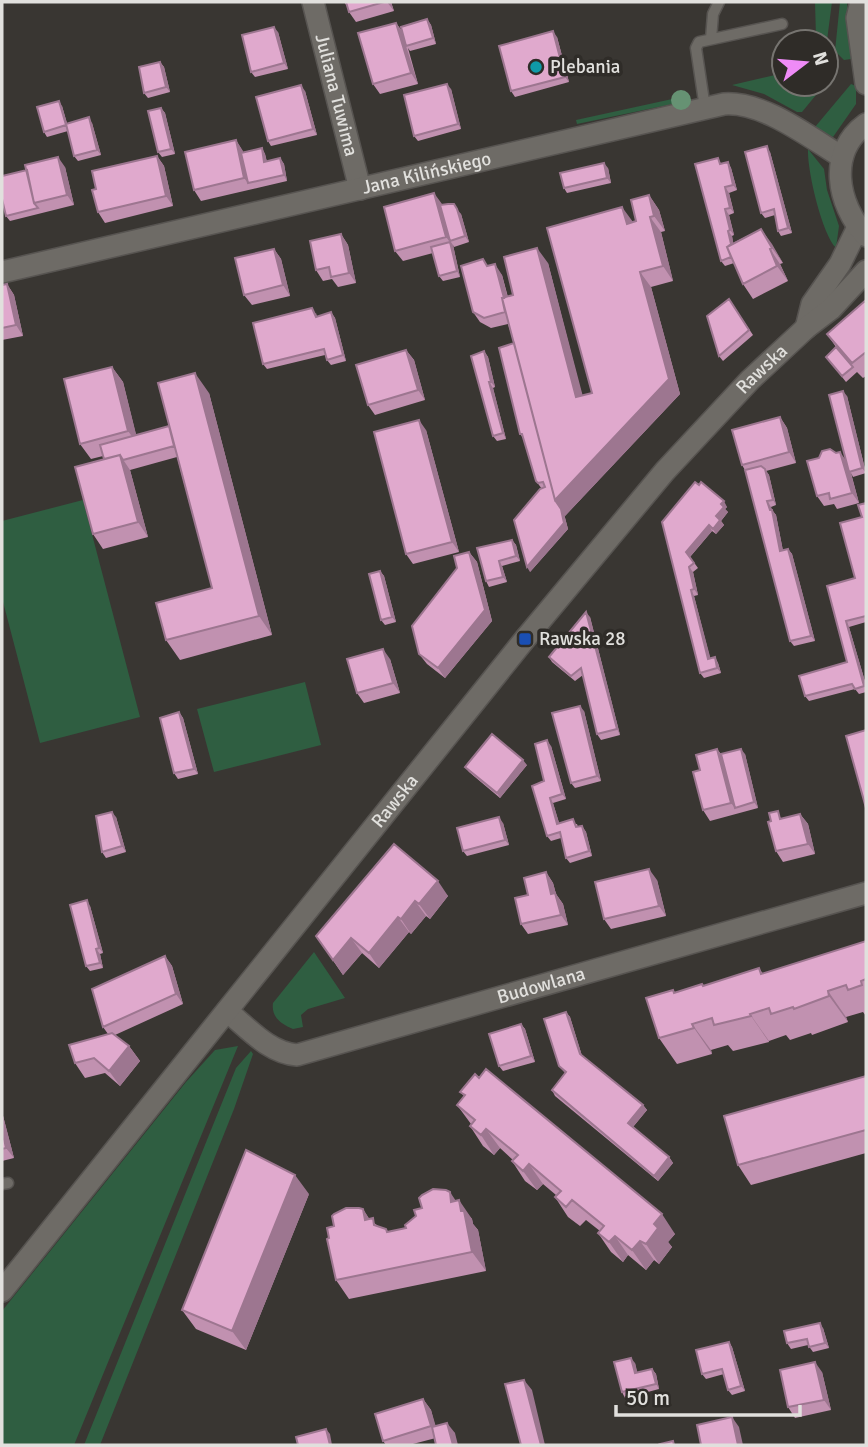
<svg xmlns="http://www.w3.org/2000/svg" width="868" height="1447" viewBox="0 0 868 1447" font-family="Signika,sans-serif">
	<style>
		.grass { fill: #2f5e41 }
		.lines { fill: none; stroke-linecap: round; stroke-linejoin: round }
		.service-casing { stroke: #575451; stroke-width: 13 }
		.minor-casing { stroke: #575451; stroke-width: 24 }
		.tertiary-casing { stroke: #575451; stroke-width: 24 }
		.secondary-casing { stroke: #575451; stroke-width: 24 }
		.service { stroke: #6e6b66; stroke-width: 10 }
		.minor { stroke: #6e6b66; stroke-width: 21 }
		.tertiary { stroke: #6e6b66; stroke-width: 21 }
		.secondary { stroke: #6e6b66; stroke-width: 21 }
		.tree { fill: #669273 }
		.wall { fill: #c191b0 }
		.shaded-wall { fill: #9d7690 }
		.building { fill: #e0a9cd; stroke: #9d7690; stroke-width: 2 }
		.culture-dot { fill: #0f9aa8; stroke: #2f2c28; stroke-width: 2.5 }
		.transit-dot { fill: #1a4fb4; stroke: #2f2c28; stroke-width: 2.5 }
		.labels { text-anchor: middle; dominant-baseline: central; stroke-width: 7; stroke-linejoin: round; paint-order: stroke }
		.poi-label { font-size: 19px; fill: #e1e0dd; stroke: #2f2c28; text-anchor: start }
		.street-label { font-size: 19px; fill: #e1e0dd; stroke: #2f2c28 }
	</style>
	<rect width="100%" height="100%" fill="#393632"/>
	<path class="grass" d="M 815,2 L 832,2 L 826,48 L 826,42 L 814,42 L 816,37 Z
		M 840,2 L 847,2 L 851,59 L 844,60 L 835,51 Z
		M 784,73 L 784,84 L 825,84 L 802,112 L 797,112 L 764,94 L 732,85 Z
		M 851,84 L 856,86 L 856,104 L 833,137 L 815,127 Z
		M 686,96 L 687,101 L 577,124 L 576,120 Z
		M 808,149 L 824,169 L 827,190 L 839,226 L 836,248 C 822,234 807,170 808,149 Z
		M 83,500 L 140,717 L 40,743 L 2,598 L 2,521 Z
		M 305,682 L 321,745 L 214,772 L 197,709 Z
		M 314,952 L 345,998 L 308,1009 L 301,1015 L 303,1027 L 293,1029 C 281,1024 271,1017 273,1003 Z
		M 238,1046 L 74,1445 L 2,1445 L 2,1311 L 186,1082 L 215,1050 Z
		M 251,1051 L 253,1054 L 234,1109 L 100,1445 L 84,1445 L 236,1068 Z"/>
	<g class="lines">
		<g class="service-casing">
			<path id="service" d="M 711,39 L 713,14 L 719,2
				M 705,108 L 696,48 L 699,42 L 782,24
				M 2,1184 L 8,1183"/>
		</g>
		<g class="minor-casing">
			<g id="minor">
				<path id="s1" d="M 313,2 L 360,189"/>
				<path id="s2" d="M 227,1011 C 248,1028 269,1053 297,1055 L 866,893"/>
			</g>
		</g>
		<g class="tertiary-casing">
			<g id="tertiary">
				<path id="s3" d="M 2,272 L 724,104 C 763,101 809,137 842,157"/>
				<path d="M 806,328 L 812,304 L 840,264 L 858,227"/>
				<path id="s4" d="M 2,1291 L 525,639 L 665,471 L 750,380 L 806,328 L 831,309 L 866,271"/>
			</g>
		</g>
		<g class="secondary-casing">
			<path id="secondary" d="M 861,2 L 857,18 L 866,84
				M 866,124 C 827,152 837,204 866,236"/>
		</g>
		<use href="#service" class="service"/>
		<use href="#minor" class="minor"/>
		<use href="#tertiary" class="tertiary"/>
		<use href="#secondary" class="secondary"/>
	</g>
	<circle class="tree" cx="681" cy="100" r="10"/>
	<path class="wall" d="M 344,2 L 391,2 L 394,11 L 356,22 L 349,12 L 347,6 Z
		M 427,19 L 431,25 L 436,44 L 410,51 L 408,48 L 418,84 L 380,94 L 373,84 L 396,23 L 402,31 Z
		M 278,32 L 288,69 L 255,77 L 251,72 Z
		M 557,37 L 569,82 L 515,97 L 511,91 Z
		M 160,62 L 164,67 L 170,92 L 148,98 L 144,93 Z
		M 451,89 L 461,129 L 418,141 L 414,136 Z
		M 305,91 L 317,135 L 271,146 L 268,141 Z
		M 62,106 L 67,123 L 92,123 L 101,155 L 78,161 L 74,156 L 68,131 L 47,137 L 44,132 Z
		M 161,108 L 165,113 L 175,154 L 162,157 L 158,152 Z
		M 236,140 L 243,152 L 262,148 L 265,154 L 267,162 L 280,158 L 284,164 L 287,181 L 201,201 L 194,190 Z
		M 770,152 L 792,233 L 781,236 L 778,231 L 775,215 L 765,218 L 761,213 Z
		M 157,156 L 164,166 L 173,206 L 105,223 L 98,212 L 96,189 Z
		M 728,162 L 731,168 L 737,190 L 729,193 L 734,213 L 729,215 L 734,235 L 732,236 L 733,243 L 761,229 L 783,263 L 780,264 L 788,281 L 753,299 L 743,284 L 734,263 L 725,266 L 721,261 L 722,164 Z
		M 65,167 L 74,205 L 10,221 L 6,216 Z
		M 608,168 L 611,183 L 567,193 L 564,188 Z
		M 649,195 L 659,210 L 665,231 L 661,232 L 673,281 L 651,287 L 680,394 L 565,516 L 564,514 L 568,529 L 530,572 L 542,489 L 536,481 L 524,439 L 520,434 L 514,343 L 508,324 L 491,328 L 480,322 L 473,312 L 488,266 L 502,275 L 508,297 L 513,295 L 548,263 L 582,396 L 592,393 L 633,222 L 636,221 Z
		M 442,204 L 442,205 L 461,214 L 469,242 L 454,247 L 453,245 L 460,277 L 443,281 L 439,276 L 433,253 L 403,261 L 395,251 Z
		M 341,234 L 348,245 L 356,283 L 338,287 L 332,279 L 323,281 L 316,270 Z
		M 274,249 L 281,259 L 290,296 L 252,305 L 244,295 Z
		M 7,284 L 14,295 L 23,336 L 2,340 L 2,285 Z
		M 729,299 L 753,335 L 723,361 L 719,356 Z
		M 866,300 L 866,376 L 863,378 L 857,372 L 846,382 L 826,357 L 836,347 L 827,334 Z
		M 331,312 L 335,318 L 346,361 L 331,365 L 327,360 L 325,355 L 267,369 L 263,364 L 316,313 L 317,317 Z
		M 406,350 L 414,360 L 425,400 L 375,415 L 368,405 Z
		M 484,351 L 488,357 L 495,387 L 493,388 L 506,439 L 497,441 L 493,436 Z
		M 112,367 L 123,382 L 136,435 L 169,426 L 209,393 L 272,635 L 180,660 L 166,640 L 212,588 L 177,457 L 130,470 L 148,537 L 103,549 L 93,534 L 104,459 L 103,456 L 91,459 L 80,444 Z
		M 847,396 L 866,473 L 853,477 L 851,473 L 859,503 L 837,509 L 834,504 L 824,506 L 817,496 L 846,461 Z
		M 780,417 L 787,428 L 796,463 L 766,471 L 769,475 L 776,505 L 771,507 L 772,510 L 776,515 L 783,551 L 788,549 L 792,554 L 815,641 L 794,646 L 790,641 L 745,470 L 742,465 Z
		M 426,430 L 459,552 L 413,564 L 406,554 Z
		M 699,485 L 727,507 L 725,509 L 728,512 L 721,521 L 724,525 L 716,534 L 712,531 L 690,557 L 698,568 L 693,572 L 698,595 L 694,596 L 710,658 L 715,657 L 718,663 L 721,673 L 704,678 L 700,673 L 662,522 Z
		M 866,503 L 866,622 L 849,627 L 866,685 L 866,692 L 859,694 L 855,689 L 809,701 L 805,696 L 847,662 L 827,586 L 855,578 L 862,517 Z
		M 512,540 L 516,545 L 520,561 L 502,566 L 507,582 L 489,587 L 486,581 Z
		M 469,552 L 477,562 L 492,621 L 445,678 L 427,664 L 419,654 L 457,568 Z
		M 380,571 L 384,576 L 396,622 L 385,625 L 381,620 Z
		M 590,617 L 620,735 L 601,740 L 597,734 L 583,675 L 575,681 L 552,662 L 549,657 Z
		M 390,659 L 400,693 L 364,703 L 357,693 Z
		M 584,711 L 601,781 L 575,788 L 571,783 Z
		M 179,712 L 183,718 L 198,774 L 178,779 L 174,773 Z
		M 551,746 L 566,799 L 553,803 L 559,823 L 577,824 L 578,827 L 582,826 L 586,832 L 592,856 L 570,863 L 566,858 L 561,838 L 551,841 L 547,836 L 544,781 Z
		M 717,749 L 721,754 L 745,754 L 758,808 L 710,821 L 703,810 L 700,770 Z
		M 527,765 L 500,798 L 469,772 L 465,767 Z
		M 800,814 L 808,824 L 815,854 L 783,862 L 776,851 L 783,818 Z
		M 116,817 L 126,852 L 106,858 L 102,852 Z
		M 503,823 L 509,845 L 467,856 L 463,851 Z
		M 394,844 L 448,896 L 430,919 L 426,916 L 411,934 L 409,932 L 379,968 L 362,953 L 343,975 L 316,936 Z
		M 546,872 L 553,883 L 556,894 L 563,904 L 568,925 L 528,934 L 521,924 L 528,895 Z
		M 657,880 L 666,916 L 611,929 L 604,919 Z
		M 90,906 L 103,953 L 100,954 L 103,968 L 90,971 L 86,966 Z
		M 866,941 L 866,1016 L 863,1012 L 846,1017 L 848,1022 L 812,1035 L 811,1033 L 790,1040 L 786,1035 L 769,1041 L 769,1042 L 733,1051 L 728,1045 L 711,1050 L 712,1054 L 677,1064 L 659,1038 L 675,992 L 704,986 L 759,968 L 763,974 Z
		M 165,956 L 172,966 L 183,1004 L 115,1035 L 129,1046 L 140,1061 L 120,1086 L 105,1073 L 85,1078 L 75,1063 L 108,1034 L 103,1027 Z
		M 566,1012 L 570,1017 L 582,1056 L 643,1105 L 647,1110 L 633,1127 L 669,1157 L 673,1163 L 658,1181 L 555,1096 L 552,1090 L 565,1073 L 559,1066 Z
		M 521,1024 L 525,1029 L 535,1062 L 503,1071 L 499,1066 Z
		M 866,1076 L 866,1153 L 751,1185 L 738,1165 Z
		M 460,1092 L 675,1234 L 668,1242 L 672,1247 L 659,1264 L 654,1260 L 646,1270 L 628,1255 L 623,1262 L 611,1252 L 598,1233 L 600,1231 L 586,1220 L 580,1226 L 568,1217 L 555,1197 L 556,1195 L 543,1184 L 537,1190 L 525,1181 L 512,1161 L 513,1160 L 500,1148 L 494,1155 L 483,1146 L 470,1126 L 471,1124 L 457,1105 L 464,1096 Z
		M 2,1112 L 14,1158 L 2,1161 Z
		M 309,1194 L 246,1350 L 196,1329 L 182,1310 Z
		M 456,1201 L 472,1219 L 473,1224 L 478,1230 L 486,1271 L 349,1299 L 336,1280 L 329,1238 L 334,1226 L 363,1209 L 369,1219 L 378,1226 L 386,1229 L 388,1232 L 406,1228 Z
		M 823,1328 L 829,1348 L 813,1352 L 808,1345 L 791,1349 L 787,1343 Z
		M 729,1342 L 732,1347 L 745,1391 L 732,1395 L 728,1390 L 724,1374 L 706,1379 L 702,1374 Z
		M 635,1363 L 637,1373 L 652,1369 L 656,1374 L 659,1389 L 625,1398 L 622,1392 Z
		M 822,1372 L 831,1410 L 795,1418 L 788,1407 Z
		M 423,1399 L 431,1410 L 435,1426 L 455,1433 L 409,1445 L 386,1445 L 383,1441 Z"/>
	<path class="shaded-wall" d="M 387,2 L 391,2 L 394,11 Z
		M 427,19 L 431,25 L 436,44 L 433,38 Z
		M 396,23 L 403,33 L 406,46 L 418,84 L 411,73 Z
		M 274,27 L 278,32 L 288,69 L 284,63 Z
		M 553,31 L 557,37 L 569,82 L 565,77 Z
		M 160,62 L 164,67 L 170,92 L 166,87 Z
		M 447,84 L 451,89 L 461,129 L 458,124 Z
		M 301,85 L 305,91 L 317,135 L 313,129 Z
		M 59,101 L 62,106 L 69,131 L 66,125 Z
		M 161,108 L 165,113 L 175,154 L 171,149 Z
		M 89,117 L 92,123 L 101,155 L 97,150 Z
		M 236,140 L 243,151 L 250,183 L 248,183 L 244,178 Z
		M 767,146 L 770,152 L 792,233 L 788,228 Z
		M 262,148 L 265,154 L 268,167 L 264,162 Z
		M 157,156 L 164,166 L 173,206 L 166,196 Z
		M 58,157 L 65,167 L 74,205 L 67,195 Z
		M 280,158 L 284,164 L 287,181 L 284,175 Z
		M 728,162 L 731,168 L 737,190 L 733,185 Z
		M 604,163 L 608,168 L 611,183 L 607,178 Z
		M 725,187 L 729,193 L 734,213 L 730,208 Z
		M 434,193 L 442,204 L 452,241 L 450,241 L 453,245 L 460,277 L 457,271 L 450,242 L 446,237 Z
		M 649,195 L 659,210 L 665,231 L 654,216 Z
		M 622,207 L 633,222 L 627,224 Z
		M 457,209 L 461,214 L 469,242 L 465,236 Z
		M 725,209 L 729,215 L 734,235 L 730,230 Z
		M 650,217 L 661,232 L 673,281 L 663,266 Z
		M 761,229 L 772,244 L 783,263 L 772,248 Z
		M 728,231 L 732,236 L 737,262 L 733,257 Z
		M 341,234 L 348,245 L 356,283 L 349,273 Z
		M 537,248 L 548,263 L 587,412 L 576,397 Z
		M 274,249 L 281,259 L 290,296 L 283,285 Z
		M 770,249 L 780,264 L 788,281 L 777,266 Z
		M 495,264 L 502,275 L 514,322 L 507,312 Z
		M 640,272 L 651,287 L 680,394 L 565,516 L 564,514 L 568,529 L 530,572 L 527,567 L 555,500 L 559,495 Z
		M 7,284 L 14,295 L 23,336 L 16,325 Z
		M 331,312 L 335,318 L 346,361 L 343,355 Z
		M 406,350 L 414,360 L 425,400 L 418,390 Z
		M 484,351 L 488,357 L 495,387 L 491,382 Z
		M 112,367 L 123,382 L 139,446 L 128,431 Z
		M 195,373 L 209,393 L 272,635 L 259,616 Z
		M 489,382 L 493,388 L 506,439 L 503,433 Z
		M 843,391 L 847,396 L 866,473 L 862,468 Z
		M 780,417 L 787,428 L 796,463 L 789,452 Z
		M 419,420 L 426,430 L 459,552 L 452,542 Z
		M 840,452 L 848,463 L 859,503 L 852,493 Z
		M 120,455 L 130,470 L 148,537 L 138,522 Z
		M 765,469 L 769,475 L 776,505 L 773,500 Z
		M 724,501 L 727,507 L 725,509 L 728,512 L 721,521 L 724,525 L 716,534 L 713,529 L 721,504 Z
		M 767,501 L 771,507 L 772,512 L 772,510 L 776,515 L 784,556 L 780,551 Z
		M 709,525 L 712,531 L 689,558 L 686,552 Z
		M 512,540 L 516,545 L 520,561 L 516,556 Z
		M 788,549 L 792,554 L 815,641 L 811,636 Z
		M 469,552 L 477,562 L 492,621 L 445,678 L 438,668 Z
		M 499,561 L 502,566 L 507,582 L 503,577 Z
		M 689,567 L 693,572 L 698,595 L 694,589 Z
		M 380,571 L 384,576 L 396,622 L 392,617 Z
		M 691,590 L 694,596 L 712,664 L 708,659 Z
		M 586,612 L 590,617 L 620,735 L 617,729 Z
		M 846,621 L 849,627 L 866,685 L 866,689 L 864,686 Z
		M 383,649 L 390,659 L 400,693 L 393,683 Z
		M 715,657 L 718,663 L 721,673 L 717,668 Z
		M 580,706 L 584,711 L 601,781 L 597,776 Z
		M 179,712 L 183,718 L 198,774 L 194,769 Z
		M 547,740 L 551,746 L 566,799 L 562,794 Z
		M 717,749 L 725,760 L 735,808 L 731,803 Z
		M 741,749 L 745,754 L 758,808 L 754,802 Z
		M 523,760 L 527,765 L 500,798 L 497,793 Z
		M 550,798 L 553,803 L 561,829 L 557,824 Z
		M 112,812 L 116,817 L 126,852 L 122,846 Z
		M 800,814 L 808,824 L 815,854 L 808,844 Z
		M 499,817 L 503,823 L 509,845 L 505,840 Z
		M 582,826 L 586,832 L 592,856 L 589,851 Z
		M 649,869 L 657,880 L 666,916 L 659,906 Z
		M 546,872 L 553,883 L 556,894 L 563,904 L 568,925 L 561,915 L 551,894 Z
		M 438,881 L 448,896 L 430,919 L 419,904 Z
		M 87,900 L 90,906 L 103,953 L 99,948 Z
		M 415,901 L 426,916 L 411,934 L 401,919 Z
		M 398,917 L 409,932 L 379,968 L 369,953 Z
		M 351,938 L 362,953 L 343,975 L 333,960 Z
		M 96,949 L 100,954 L 103,968 L 100,963 Z
		M 165,956 L 172,966 L 183,1004 L 176,994 Z
		M 828,991 L 846,1017 L 848,1022 L 829,996 Z
		M 566,1012 L 570,1017 L 583,1059 L 580,1054 Z
		M 750,1014 L 769,1041 L 769,1042 L 751,1016 Z
		M 521,1024 L 525,1029 L 535,1062 L 531,1056 Z
		M 692,1024 L 711,1050 L 712,1054 L 694,1028 Z
		M 129,1046 L 140,1061 L 120,1086 L 109,1071 Z
		M 643,1105 L 647,1110 L 632,1128 L 628,1123 Z
		M 2,1112 L 14,1158 L 6,1148 L 2,1130 Z
		M 486,1129 L 500,1148 L 494,1155 L 481,1135 Z
		M 669,1157 L 673,1163 L 658,1181 L 654,1176 Z
		M 529,1164 L 543,1184 L 537,1190 L 523,1171 Z
		M 295,1175 L 309,1194 L 246,1350 L 232,1331 Z
		M 450,1192 L 460,1207 L 459,1200 L 472,1219 L 473,1224 L 478,1230 L 486,1271 L 472,1252 L 451,1202 Z
		M 363,1209 L 376,1229 L 365,1220 Z
		M 662,1214 L 675,1234 L 668,1242 L 672,1247 L 659,1264 L 646,1244 L 654,1224 Z
		M 615,1236 L 628,1255 L 623,1262 L 609,1242 Z
		M 640,1241 L 654,1260 L 646,1270 L 632,1250 Z
		M 820,1323 L 823,1328 L 829,1348 L 825,1343 Z
		M 729,1342 L 732,1347 L 745,1391 L 741,1386 Z
		M 631,1358 L 635,1363 L 639,1378 L 635,1373 Z
		M 815,1362 L 822,1372 L 831,1410 L 824,1400 Z
		M 652,1369 L 656,1374 L 659,1389 L 656,1384 Z
		M 524,1380 L 532,1390 L 545,1445 L 541,1445 Z
		M 423,1399 L 431,1410 L 439,1437 L 431,1426 Z
		M 732,1417 L 739,1427 L 743,1445 L 738,1445 Z
		M 447,1423 L 455,1433 L 458,1445 L 453,1445 Z
		M 326,1429 L 330,1434 L 332,1445 L 330,1445 Z"/>
	<path class="building" d="M 346,2 L 384,2 L 349,12 Z
		M 427,19 L 433,38 L 406,46 L 401,27 Z
		M 396,23 L 411,73 L 373,84 L 358,33 Z
		M 274,27 L 284,63 L 251,72 L 242,35 Z
		M 553,31 L 565,77 L 511,91 L 499,46 Z
		M 160,62 L 166,87 L 144,93 L 139,67 Z
		M 447,84 L 458,124 L 414,136 L 404,95 Z
		M 301,85 L 313,129 L 268,141 L 256,97 Z
		M 59,101 L 66,125 L 44,132 L 37,107 Z
		M 161,108 L 171,149 L 158,152 L 148,111 Z
		M 89,117 L 97,150 L 74,156 L 66,124 Z
		M 236,140 L 244,178 L 194,190 L 185,152 Z
		M 767,146 L 788,228 L 778,231 L 774,209 L 761,213 L 745,152 Z
		M 262,148 L 264,162 L 280,158 L 284,175 L 248,183 L 241,153 Z
		M 157,156 L 166,196 L 98,212 L 92,190 L 96,189 L 92,171 Z
		M 58,157 L 67,195 L 34,203 L 25,165 Z
		M 718,158 L 720,164 L 728,162 L 733,185 L 725,187 L 730,208 L 725,209 L 730,230 L 728,231 L 731,244 L 727,247 L 731,257 L 721,261 L 695,164 Z
		M 604,163 L 607,178 L 564,188 L 560,173 Z
		M 27,170 L 34,203 L 38,208 L 6,216 L 2,199 L 2,176 Z
		M 434,193 L 446,237 L 395,251 L 384,207 Z
		M 649,195 L 654,216 L 650,217 L 663,266 L 640,272 L 669,379 L 555,500 L 502,298 L 513,295 L 504,257 L 537,248 L 576,397 L 592,393 L 547,228 L 622,207 L 627,224 L 636,221 L 631,200 Z
		M 448,204 L 454,204 L 457,209 L 465,236 L 450,241 L 440,205 Z
		M 761,229 L 772,248 L 770,249 L 777,266 L 743,284 L 727,247 Z
		M 341,234 L 349,273 L 331,277 L 329,267 L 316,270 L 310,241 Z
		M 450,242 L 457,271 L 439,276 L 431,247 Z
		M 274,249 L 283,285 L 244,295 L 235,258 Z
		M 483,259 L 487,266 L 495,264 L 504,298 L 502,298 L 505,312 L 484,318 L 473,312 L 461,266 Z
		M 7,284 L 16,325 L 2,328 L 2,285 Z
		M 729,299 L 749,330 L 719,356 L 707,316 Z
		M 866,300 L 866,352 L 852,363 L 827,334 Z
		M 312,308 L 316,317 L 331,312 L 343,355 L 327,360 L 324,349 L 263,364 L 253,323 Z
		M 514,343 L 555,500 L 561,509 L 564,523 L 527,567 L 514,520 L 540,489 L 545,487 L 543,482 L 538,483 L 536,481 L 522,434 L 520,434 L 499,348 Z
		M 836,347 L 853,367 L 842,376 L 826,357 Z
		M 406,350 L 418,390 L 368,405 L 356,365 Z
		M 484,351 L 491,382 L 489,382 L 503,433 L 493,436 L 471,356 Z
		M 112,367 L 128,431 L 80,444 L 64,379 Z
		M 195,373 L 259,616 L 166,640 L 156,603 L 212,588 L 158,383 Z
		M 843,391 L 862,468 L 849,472 L 829,395 Z
		M 780,417 L 789,452 L 742,465 L 732,430 Z
		M 419,420 L 452,542 L 406,554 L 374,432 Z
		M 169,426 L 174,446 L 123,460 L 120,455 L 104,459 L 100,445 Z
		M 830,449 L 836,453 L 840,452 L 852,493 L 830,499 L 829,493 L 817,496 L 807,461 L 819,458 L 822,451 Z
		M 120,455 L 138,522 L 93,534 L 75,467 Z
		M 761,466 L 765,469 L 773,500 L 767,501 L 770,510 L 772,510 L 780,551 L 788,549 L 811,636 L 790,641 L 745,470 Z
		M 695,482 L 699,485 L 701,482 L 724,501 L 721,504 L 724,507 L 716,516 L 720,520 L 713,529 L 709,525 L 686,552 L 694,563 L 689,567 L 694,589 L 691,590 L 708,659 L 715,657 L 717,668 L 700,673 L 662,522 Z
		M 866,503 L 866,616 L 846,621 L 864,686 L 855,689 L 852,684 L 805,696 L 799,676 L 847,662 L 827,586 L 855,578 L 840,523 L 862,517 L 858,505 Z
		M 512,540 L 516,556 L 499,561 L 503,577 L 486,581 L 477,548 Z
		M 469,552 L 485,610 L 438,668 L 419,654 L 412,626 L 457,568 L 454,556 Z
		M 380,571 L 392,617 L 381,620 L 369,574 Z
		M 586,612 L 617,729 L 597,734 L 581,668 L 571,676 L 549,657 Z
		M 383,649 L 393,683 L 357,693 L 347,659 Z
		M 580,706 L 597,776 L 571,783 L 552,713 Z
		M 179,712 L 194,769 L 174,773 L 160,718 Z
		M 866,730 L 866,808 L 846,736 Z
		M 492,734 L 523,760 L 497,793 L 465,767 Z
		M 547,740 L 562,794 L 550,798 L 557,824 L 573,819 L 576,827 L 582,826 L 589,851 L 566,858 L 560,832 L 547,836 L 532,786 L 544,781 L 535,744 Z
		M 717,749 L 731,803 L 703,810 L 693,772 L 700,770 L 696,755 Z
		M 741,749 L 754,802 L 735,808 L 721,754 Z
		M 778,811 L 780,819 L 800,814 L 808,844 L 776,851 L 768,822 L 771,821 L 769,813 Z
		M 112,812 L 122,846 L 102,852 L 96,816 Z
		M 499,817 L 505,840 L 463,851 L 457,828 Z
		M 394,844 L 438,881 L 419,904 L 415,901 L 401,919 L 398,917 L 369,953 L 351,938 L 333,960 L 316,936 Z
		M 649,869 L 659,906 L 604,919 L 595,882 Z
		M 546,872 L 551,894 L 555,893 L 561,915 L 521,924 L 515,898 L 528,895 L 524,878 Z
		M 87,900 L 99,948 L 96,949 L 100,963 L 86,966 L 70,905 Z
		M 866,941 L 866,979 L 861,981 L 862,985 L 848,990 L 846,985 L 828,991 L 829,996 L 794,1009 L 793,1007 L 771,1014 L 769,1008 L 750,1014 L 751,1016 L 714,1025 L 712,1018 L 692,1024 L 694,1028 L 659,1038 L 646,998 L 673,990 L 674,993 L 702,984 L 703,986 L 759,968 L 761,974 Z
		M 165,956 L 176,994 L 103,1027 L 92,989 Z
		M 566,1012 L 580,1054 L 643,1105 L 628,1123 L 669,1157 L 654,1176 L 552,1090 L 566,1072 L 559,1066 L 544,1019 Z
		M 521,1024 L 531,1056 L 499,1066 L 489,1034 Z
		M 112,1033 L 129,1046 L 109,1071 L 94,1058 L 75,1063 L 69,1045 Z
		M 486,1069 L 662,1214 L 654,1224 L 658,1228 L 646,1244 L 640,1241 L 632,1250 L 615,1236 L 609,1242 L 598,1233 L 604,1226 L 572,1200 L 566,1207 L 555,1197 L 561,1191 L 529,1164 L 523,1171 L 512,1161 L 518,1155 L 486,1129 L 481,1135 L 470,1126 L 475,1120 L 457,1105 L 465,1095 L 460,1092 L 475,1074 L 479,1078 Z
		M 866,1076 L 866,1130 L 738,1165 L 724,1116 Z
		M 2,1130 L 6,1148 L 2,1149 Z
		M 246,1150 L 295,1175 L 232,1331 L 182,1310 Z
		M 433,1189 L 446,1190 L 450,1192 L 451,1202 L 459,1200 L 461,1211 L 464,1211 L 472,1252 L 336,1280 L 327,1239 L 329,1238 L 327,1228 L 334,1226 L 332,1216 L 334,1214 L 346,1208 L 359,1208 L 363,1209 L 365,1220 L 373,1218 L 374,1225 L 386,1229 L 387,1232 L 406,1228 L 405,1225 L 416,1216 L 414,1210 L 422,1208 L 419,1198 L 422,1195 Z
		M 820,1323 L 825,1343 L 809,1347 L 807,1339 L 787,1343 L 784,1331 Z
		M 729,1342 L 741,1386 L 728,1390 L 722,1369 L 702,1374 L 696,1350 Z
		M 631,1358 L 635,1373 L 652,1369 L 656,1384 L 622,1392 L 614,1362 Z
		M 815,1362 L 824,1400 L 788,1407 L 780,1370 Z
		M 524,1380 L 541,1445 L 521,1445 L 505,1384 Z
		M 423,1399 L 431,1426 L 383,1441 L 375,1414 Z
		M 732,1417 L 738,1445 L 701,1445 L 697,1425 Z
		M 447,1423 L 453,1445 L 436,1445 L 432,1427 Z
		M 326,1429 L 330,1445 L 298,1445 L 296,1437 Z
		M 673,1441 L 674,1445 L 661,1445 L 660,1444 Z"/>
	<circle class="culture-dot" cx="536" cy="67" r="7"/>
	<rect class="transit-dot" x="518" y="632" width="14" height="14" rx="3.5"/>
	<g class="labels">
		<g class="poi-label">
			<text x="550" y="67">Plebania</text>
			<text x="539" y="639">Rawska 28</text>
		</g>
		<g class="street-label">
			<text stroke="none"><textPath href="#s1" startOffset="96">Juliana Tuwima</textPath></text>
			<text stroke="none"><textPath href="#s3" startOffset="436">Jana Kilińskiego</textPath></text>
			<text stroke="none"><textPath href="#s4" startOffset="1195">Rawska</textPath></text>
			<text stroke="none"><textPath href="#s4" startOffset="628">Rawska</textPath></text>
			<text stroke="none"><textPath href="#s2" startOffset="338">Budowlana</textPath></text>
		</g>
	</g>
	<rect width="868" height="1447" fill="none" stroke="#e1e0dd" stroke-width="7"/>
	<g transform="translate(805 63) rotate(74)"><circle r="33" fill="#2f2c28" stroke="#767470" stroke-width="2"/>
	<path d="M0-5L12 26L0 18L-12 26Z" fill="#ef8bf7"/>
	<text y="-10" font-size="19" font-weight="bold" text-anchor="middle" fill="#e1e0dd">N</text>
	</g>
	<path d="M616 1405v10h184v-10" fill="none" stroke="#e1e0dd" stroke-width="3.5"/>
	<text x="626" y="1405" font-size="21" fill="#e1e0dd" stroke="#2f2c28" stroke-width="5" paint-order="stroke">50 m</text>
</svg>
